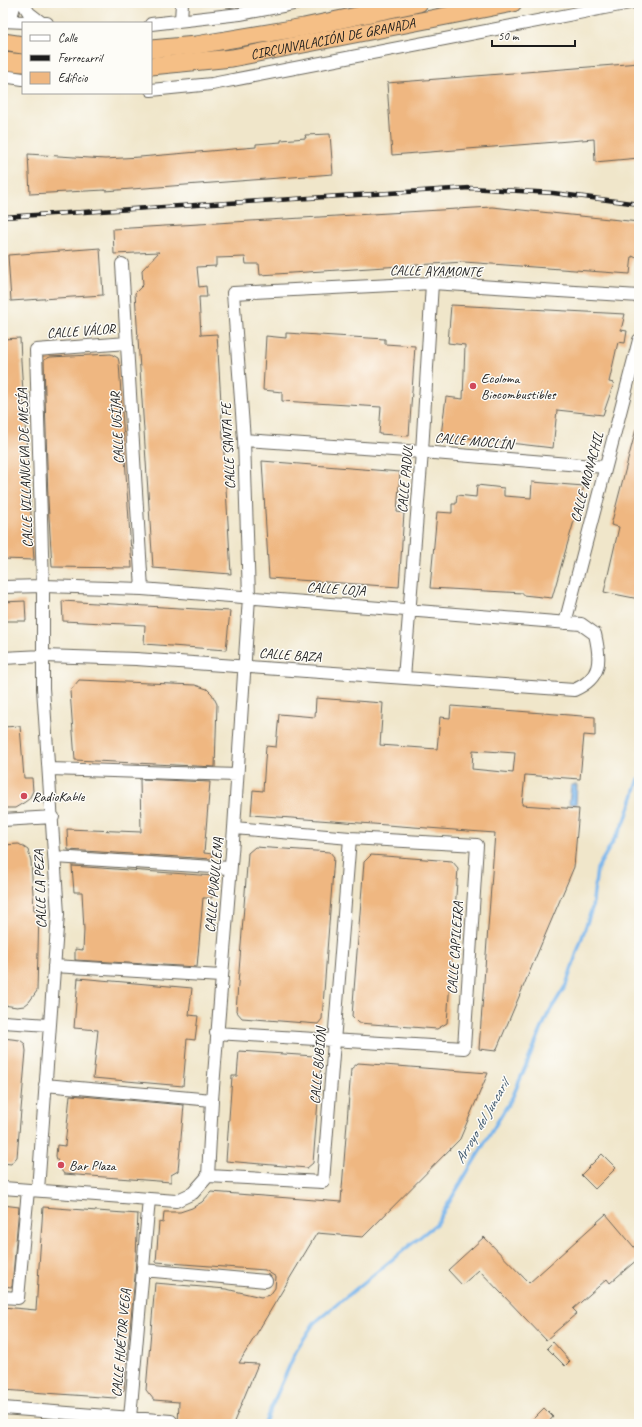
<svg xmlns="http://www.w3.org/2000/svg" width="642" height="1427" viewBox="0 0 642 1427" font-family="Caveat,sans-serif">
	<style>
		.water { fill: #7ab6ec; stroke: #4b6984 }
		.lines { fill: none; stroke-linecap: round; stroke-linejoin: round }
		.stream { stroke: #7ab6ec; stroke-width: 3.5 }
		.building { fill: #efb781; fill-rule: evenodd }
		.minor-casing { stroke: #666359; stroke-width: 14 }
		.highway-casing { stroke: #666359; stroke-width: 19 }
		.minor { stroke: #fff; stroke-width: 12 }
		.highway { stroke: #f5bf86; stroke-width: 17 }
		.rail-casing { stroke: #1c1c1c; stroke-width: 4.5 }
		.rail { stroke: #fdfcf7; stroke-width: 3; stroke-dasharray: 9; stroke-linecap: butt }
		.poi-dot { fill: #d1495b; stroke: #fdfcf7; stroke-width: 1.5 }
		.labels { text-anchor: middle; dominant-baseline: central; stroke-width: 3; stroke-linejoin: round; paint-order: stroke }
		.street-label { font-size: 14px; fill: #1c1c1c; stroke: #fdfcf7 }
		.poi-label { font-size: 14px; fill: #1c1c1c; stroke: #fdfcf7; text-anchor: start }
		.water-label { font-size: 15px; font-style: italic; fill: #425a6f; stroke: #fdfcf7 }
	</style>
	<rect width="100%" height="100%" fill="#fdfcf7"/>
	<filter id="ink" filterUnits="userSpaceOnUse"><feTurbulence type="fractalNoise" baseFrequency=".025" numOctaves="2"/><feDisplacementMap in="SourceGraphic" scale="8" xChannelSelector="R" yChannelSelector="G"/><feConvolveMatrix kernelMatrix="1 2 1 2 8 2 1 2 1" color-interpolation-filters="sRGB"/></filter>
	<filter id="wash" filterUnits="userSpaceOnUse"><feTurbulence type="fractalNoise" baseFrequency=".012" numOctaves="4" result="noise"/><feDisplacementMap in="SourceGraphic" scale="16" xChannelSelector="R" yChannelSelector="G"/><feGaussianBlur stdDeviation="0.9" result="paint"/><feColorMatrix in="noise" values="0 0 0 0 0 0 0 0 0 0 0 0 0 0 0 0 0 1.4 0 .05"/><feComposite in="paint" operator="in"/></filter>
	<g filter="url(#wash)">
		<rect width="100%" height="100%" fill="#f0e6ca"/>
		<path class="water" d="M 571,785 L 577,785 L 576,804 L 569,804 Z"/>
		<g class="lines">
			<path class="stream" d="M 264,1424 L 296,1351 L 314,1323 L 436,1224 L 513,1096 L 548,1014 L 566,985 L 592,908 L 597,869 L 625,821 L 639,779"/>
		</g>
		<g id="blocks">
			<path class="building" d="M 639,63 L 639,158 L 595,162 L 594,139 L 392,155 L 387,83 Z
				M 330,134 L 333,174 L 105,191 L 105,190 L 30,194 L 28,154 L 105,159 L 140,157 L 256,147 L 256,144 L 281,142 L 281,140 L 306,138 L 305,135 Z
				M 492,207 L 639,222 L 639,259 L 632,256 L 630,274 L 464,262 L 260,275 L 259,264 L 246,264 L 245,257 L 216,258 L 216,266 L 197,267 L 199,287 L 206,286 L 207,297 L 199,297 L 201,335 L 217,334 L 231,574 L 153,568 L 135,293 L 143,285 L 142,270 L 159,252 L 114,254 L 113,229 Z
				M 100,248 L 103,295 L 11,301 L 8,255 Z
				M 451,305 L 625,314 L 621,330 L 627,331 L 625,343 L 618,342 L 609,382 L 614,383 L 603,415 L 557,410 L 553,448 L 441,435 L 446,397 L 463,399 L 465,345 L 448,343 Z
				M 286,333 L 385,339 L 385,344 L 415,346 L 409,436 L 379,434 L 381,407 L 282,401 L 282,392 L 263,390 L 266,336 L 286,338 Z
				M 20,338 L 21,361 L 34,560 L 3,559 L 3,339 Z
				M 111,354 L 118,358 L 119,362 L 132,568 L 52,567 L 48,500 L 44,360 L 50,357 Z
				M 636,429 L 639,429 L 639,599 L 604,592 L 619,527 L 611,525 Z
				M 262,461 L 400,472 L 397,512 L 404,513 L 399,587 L 269,578 Z
				M 532,482 L 584,486 L 552,598 L 523,595 L 523,593 L 430,588 L 437,512 L 452,513 L 452,504 L 456,504 L 457,495 L 476,497 L 477,485 L 504,488 L 504,496 L 531,498 Z
				M 25,601 L 26,621 L 3,621 L 3,602 Z
				M 62,601 L 230,611 L 226,650 L 144,644 L 145,625 L 63,621 Z
				M 79,680 L 195,685 L 207,689 L 212,694 L 217,704 L 215,767 L 75,760 L 70,691 Z
				M 316,698 L 383,703 L 380,745 L 437,749 L 440,717 L 450,718 L 451,706 L 595,717 L 595,736 L 584,735 L 580,779 L 525,775 L 522,805 L 579,809 L 574,867 L 496,1051 L 479,1049 L 495,833 L 251,815 L 253,790 L 263,791 L 266,746 L 276,747 L 279,714 L 315,717 ZM 473,750 L 515,753 L 513,773 L 472,769 Z
				M 20,726 L 24,778 L 32,778 L 33,791 L 29,799 L 25,802 L 15,808 L 3,808 L 3,727 Z
				M 140,779 L 210,782 L 204,853 L 213,854 L 212,859 L 68,850 L 67,829 L 141,832 Z
				M 19,844 L 28,850 L 31,861 L 34,910 L 39,910 L 38,951 L 37,991 L 29,1002 L 24,1006 L 17,1007 L 3,1005 L 3,845 Z
				M 255,847 L 330,852 L 334,857 L 322,1019 L 318,1024 L 242,1018 L 236,1011 L 248,853 Z
				M 371,855 L 452,861 L 458,868 L 447,1023 L 437,1029 L 359,1023 L 352,1016 L 364,862 Z
				M 72,866 L 214,876 L 212,898 L 203,898 L 197,967 L 75,960 L 75,949 L 83,950 L 84,930 L 82,892 L 74,892 Z
				M 78,978 L 192,988 L 189,1015 L 198,1016 L 195,1040 L 187,1039 L 183,1086 L 93,1078 L 98,1030 L 74,1028 Z
				M 3,1038 L 20,1040 L 25,1044 L 26,1051 L 17,1157 L 11,1164 L 3,1163 Z
				M 239,1051 L 314,1056 L 321,1064 L 313,1163 L 307,1168 L 226,1161 L 232,1076 L 237,1076 Z
				M 358,1063 L 488,1073 L 460,1139 L 363,1237 L 317,1233 L 239,1363 L 258,1364 L 233,1424 L 178,1424 L 179,1402 L 154,1400 L 146,1390 L 155,1283 L 226,1289 L 261,1297 L 270,1295 L 275,1288 L 276,1277 L 265,1270 L 156,1262 L 159,1222 L 163,1223 L 164,1212 L 180,1212 L 192,1208 L 202,1202 L 211,1192 L 341,1202 L 351,1069 Z
				M 70,1095 L 184,1105 L 178,1171 L 171,1175 L 171,1182 L 64,1174 L 59,1167 L 56,1156 L 57,1145 L 65,1146 Z
				M 602,1154 L 616,1168 L 595,1189 L 581,1175 Z
				M 3,1205 L 19,1207 L 12,1287 L 3,1286 Z
				M 43,1207 L 138,1214 L 135,1277 L 124,1390 L 115,1398 L 3,1390 L 3,1307 L 36,1310 Z
				M 606,1214 L 639,1253 L 639,1258 L 610,1283 L 607,1279 L 573,1309 L 577,1313 L 546,1340 L 479,1270 L 462,1285 L 448,1270 L 484,1237 L 529,1283 Z
				M 553,1342 L 570,1361 L 565,1366 L 547,1348 Z
				M 544,1408 L 553,1417 L 547,1424 L 528,1424 Z"/>
		</g>
	</g>
	<g filter="url(#ink)">
		<use href="#blocks" fill-opacity="0" stroke="#666359" stroke-width="1"/>
		<g class="lines">
			<g class="minor-casing">
				<path id="minor" d="M 23,3 L 29,13 L 42,23
					M 181,20 L 182,3
					M 3,21 L 47,23
					M 10,21 L 15,3
					M 151,24 L 240,14 L 298,3
					M 3,76 L 23,79
					M 151,90 L 212,84 L 630,3
					M 122,264 L 142,589
					M 244,440 L 422,452 L 605,467
					M 3,587 L 43,586 L 142,589 L 581,624 L 595,634 C 601,660 602,678 574,690 L 136,659 L 43,656 L 3,658
					M 565,623 L 639,340
					M 404,678 L 422,452 L 432,283
					M 50,769 L 237,775
					M 3,820 L 53,817
					M 55,857 L 229,868
					M 54,966 L 221,976
					M 3,1022 L 49,1025
					M 216,1033 L 464,1048 L 477,845 L 350,838 L 234,828
					M 45,1085 L 212,1100
					M 208,1176 L 212,1100 L 234,828 L 249,597 L 244,440 L 233,293 L 432,283 L 639,296
					M 208,1176 L 323,1182 L 350,838
					M 3,1188 L 176,1201 L 193,1193 L 208,1176
					M 38,1190 L 58,914 L 43,688 L 43,586 L 36,350 L 127,343
					M 143,1270 L 266,1281
					M 3,1297 L 18,1298 L 28,1190
					M 3,1408 L 171,1421
					M 130,1418 L 149,1199"/>
			</g>
			<g class="highway-casing">
				<g id="highway">
					<path d="M 3,42 L 23,45"/>
					<path d="M 151,49 L 196,45 L 304,27 L 419,3"/>
					<path d="M 3,61 L 23,63"/>
					<path id="s1" d="M 151,66 L 232,58 L 513,3"/>
				</g>
			</g>
			<use href="#minor" class="minor"/>
			<use href="#highway" class="highway"/>
			<g class="rail-casing">
				<path id="rail" d="M 3,217 L 470,188 L 553,193 L 639,204"/>
			</g>
			<use href="#rail" class="rail"/>
		</g>
	</g>
	<g class="poi-dot">
		<circle cx="473" cy="386" r="4"/>
		<circle cx="24" cy="796" r="4"/>
		<circle cx="61" cy="1165" r="4"/>
	</g>
	<g class="labels">
		<g class="street-label">
			<text stroke="none"><textPath href="#s1" startOffset="184">CIRCUNVALACIÓN DE GRANADA</textPath></text>
			<text transform="translate(436 271) rotate(1)">CALLE AYAMONTE</text>
			<text transform="translate(81 331) rotate(-4)">CALLE VÁLOR</text>
			<text transform="translate(117 428) rotate(-93)">CALLE UGÍJAR</text>
			<text transform="translate(474 441) rotate(5)">CALLE MOCLÍN</text>
			<text transform="translate(228 446) rotate(-93)">CALLE SANTA FE</text>
			<text transform="translate(25 468) rotate(-92)">CALLE VILLANUEVA DE MESÍA</text>
			<text transform="translate(587 477) rotate(-75)">CALLE MONACHIL</text>
			<text transform="translate(405 479) rotate(-85)">CALLE PADUL</text>
			<text transform="translate(336 589) rotate(4)">CALLE LOJA</text>
			<text transform="translate(290 655) rotate(4)">CALLE BAZA</text>
			<text transform="translate(214 885) rotate(-85)">CALLE PURULLENA</text>
			<text transform="translate(40 889) rotate(-92)">CALLE LA PEZA</text>
			<text transform="translate(455 948) rotate(-86)">CALLE CAPILEIRA</text>
			<text transform="translate(318 1066) rotate(-85)">CALLE BUBIÓN</text>
			<text transform="translate(121 1343) rotate(-85)">CALLE HUÉTOR VEGA</text>
		</g>
		<g class="poi-label">
			<text x="481" y="378">Ecoloma<tspan x="481" dy="16">Biocombustibles</tspan></text>
			<text x="32" y="796">RadioKable</text>
			<text x="69" y="1165">Bar Plaza</text>
		</g>
		<g class="water-label">
			<text transform="translate(482 1122) rotate(-60)">Arroyo del Juncaril</text>
		</g>
	</g>
	<rect width="642" height="1427" fill="none" stroke="#fdfcf7" stroke-width="16"/>
	<rect x="22" y="22" width="130" height="72" fill="#fdfcf7" stroke="#a3a29f"/>
	<rect x="30" y="35" width="20" height="6" fill="#ffffff" stroke="#a3a29f"/>
	<text x="58" y="42" font-size="12" fill="#1c1c1c">Calle</text>
	<rect x="30" y="55" width="20" height="6" fill="#1c1c1c" stroke="#a3a29f"/>
	<text x="58" y="62" font-size="12" fill="#1c1c1c">Ferrocarril</text>
	<rect x="30" y="72" width="20" height="12" fill="#efb781" stroke="#a3a29f"/>
	<text x="58" y="82" font-size="12" fill="#1c1c1c">Edificio</text>
	<path d="M492 40v6h83v-6" fill="none" stroke="#1c1c1c" stroke-width="2"/>
	<text x="498" y="40" font-size="12" fill="#1c1c1c" stroke="#fdfcf7" stroke-width="3" paint-order="stroke">50 m</text>
</svg>
